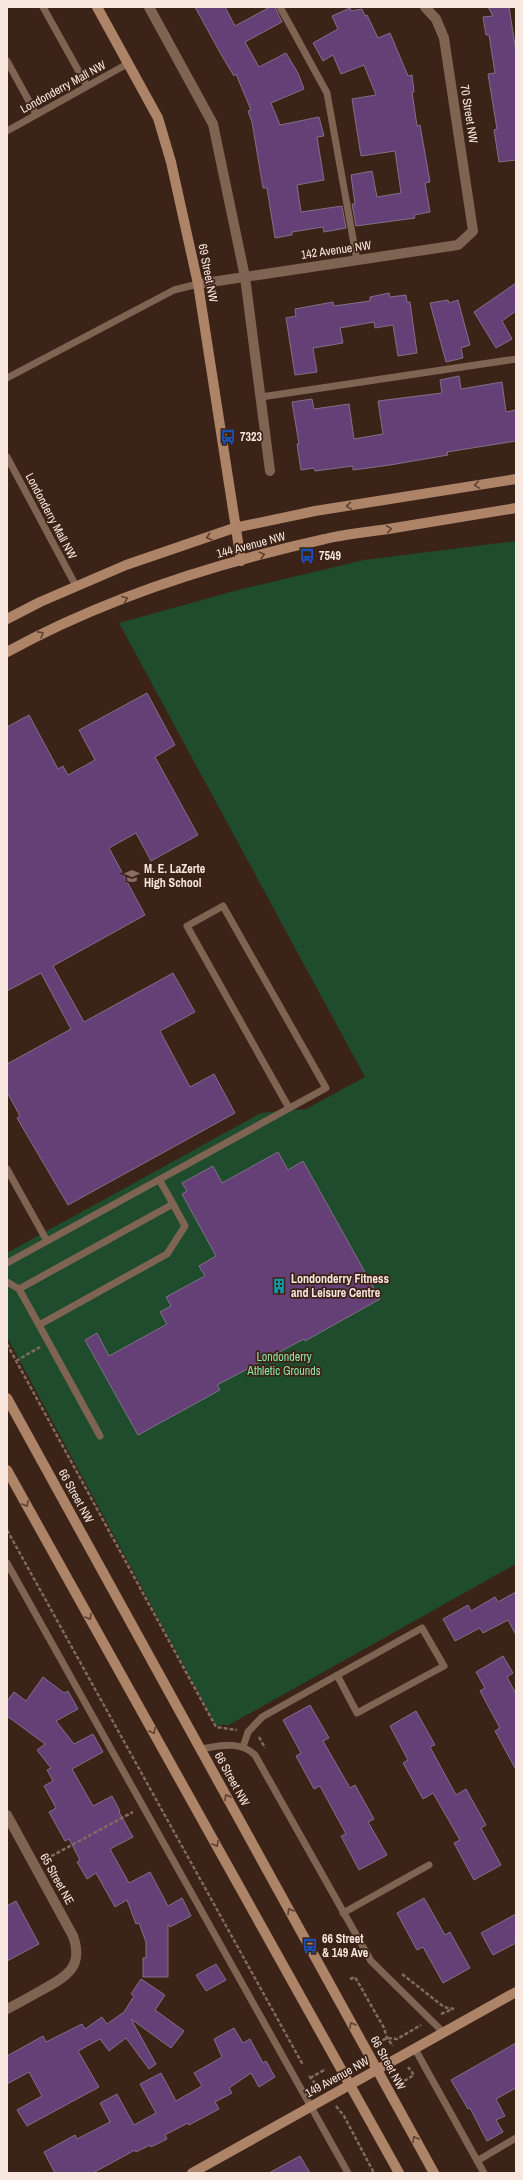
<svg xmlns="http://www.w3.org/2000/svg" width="523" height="2180" viewBox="0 0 523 2180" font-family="'Archivo Narrow',sans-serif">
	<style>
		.green { fill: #1f4c2d }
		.building { fill: #644076; stroke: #807089 }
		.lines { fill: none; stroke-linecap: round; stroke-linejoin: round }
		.path { stroke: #816b61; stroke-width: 2.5; stroke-dasharray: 4 2; stroke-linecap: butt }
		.lane { stroke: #7f6453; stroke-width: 7 }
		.street { stroke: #7f6453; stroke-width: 10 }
		.secondary { stroke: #ae8469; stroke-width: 10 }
		.oneway { stroke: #5e4030 }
		.labels { text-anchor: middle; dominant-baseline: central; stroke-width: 3.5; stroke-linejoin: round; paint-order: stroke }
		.street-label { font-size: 12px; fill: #f8e7df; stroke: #3c2317 }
		.poi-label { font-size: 12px; font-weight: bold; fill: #f8e7df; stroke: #3c2317; text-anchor: start }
		.park-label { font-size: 12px; fill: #8ae3a3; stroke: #3c2317 }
	</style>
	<rect width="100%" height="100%" fill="#3c2317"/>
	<path class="green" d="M 516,541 L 516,1564 L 229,1725 L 216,1725 L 7,1337 L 7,1253 L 261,1113 L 306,1109 L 365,1077 L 119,623 L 238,590 L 364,560 Z"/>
	<path class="building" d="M 195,7 L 225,7 L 235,26 L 270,7 L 275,7 L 282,22 L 245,42 L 259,67 L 286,53 L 298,73 L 304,89 L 271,103 L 280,125 L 319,117 L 324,136 L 317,137 L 324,180 L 297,185 L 301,212 L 342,206 L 346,228 L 324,232 L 323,227 L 292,232 L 292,235 L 275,238 L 267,188 L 263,188 L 252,122 L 248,111 L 251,110 L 236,74 L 234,76 L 222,56 Z
		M 488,7 L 509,7 L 516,52 L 516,160 L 499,162 L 494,130 L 497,129 L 488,74 L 495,73 L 489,35 L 486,35 L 483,17 L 493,16 Z
		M 350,8 L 351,11 L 362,9 L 365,16 L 367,15 L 378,38 L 390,33 L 408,76 L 412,75 L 414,92 L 412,92 L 417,126 L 420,125 L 430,182 L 425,183 L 430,212 L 414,215 L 415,218 L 356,226 L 352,204 L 355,204 L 351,175 L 372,171 L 377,197 L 401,193 L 395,151 L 361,156 L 352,99 L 376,95 L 364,65 L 341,74 L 333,55 L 323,61 L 313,43 L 338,29 L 332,16 Z
		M 516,283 L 516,311 L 502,321 L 512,339 L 496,348 L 474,312 Z
		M 389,293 L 390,297 L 406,295 L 407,302 L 410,302 L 417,353 L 398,356 L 393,325 L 375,328 L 374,322 L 340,328 L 343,343 L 313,348 L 317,372 L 295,375 L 286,318 L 296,316 L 295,309 L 333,302 L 334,306 L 370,301 L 370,297 Z
		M 448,300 L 449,303 L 458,300 L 470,345 L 461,348 L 463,358 L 446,362 L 430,303 Z
		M 459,376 L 461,389 L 502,382 L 506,412 L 516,410 L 516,441 L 447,452 L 448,455 L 390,465 L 353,470 L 353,466 L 315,471 L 314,468 L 301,470 L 297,444 L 299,444 L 292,402 L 312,399 L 314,409 L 349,404 L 354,439 L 383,434 L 378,401 L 442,393 L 440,380 Z
		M 147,693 L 175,745 L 155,757 L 198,835 L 151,861 L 136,833 L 109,848 L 145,915 L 53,966 L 84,1022 L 173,973 L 195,1012 L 160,1031 L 190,1087 L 214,1074 L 235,1113 L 68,1205 L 17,1118 L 20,1116 L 7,1092 L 7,1064 L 71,1029 L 41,973 L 7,991 L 7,727 L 29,715 L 58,769 L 63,766 L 68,775 L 95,760 L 79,730 Z
		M 278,1152 L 288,1170 L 303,1161 L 380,1299 L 305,1341 L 304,1339 L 217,1385 L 220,1390 L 138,1435 L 85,1340 L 97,1333 L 109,1356 L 167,1324 L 160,1312 L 171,1306 L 166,1297 L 205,1276 L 199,1266 L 216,1256 L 182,1194 L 187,1191 L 182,1183 L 213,1166 L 222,1183 Z
		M 516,1592 L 516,1635 L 508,1620 L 483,1633 L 480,1628 L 455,1641 L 443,1619 L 468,1605 L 471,1611 L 495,1597 L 498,1602 Z
		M 503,1656 L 513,1673 L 507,1677 L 516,1694 L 516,1770 L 495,1731 L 500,1728 L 480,1691 L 485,1688 L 476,1672 Z
		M 43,1677 L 64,1693 L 68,1691 L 78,1709 L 56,1721 L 74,1744 L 93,1734 L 103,1752 L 72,1769 L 93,1806 L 112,1796 L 120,1811 L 119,1812 L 133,1837 L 110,1849 L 129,1883 L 150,1872 L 168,1906 L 182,1898 L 191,1916 L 170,1927 L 168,1924 L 168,1977 L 143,1977 L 143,1958 L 146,1958 L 146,1942 L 139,1923 L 136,1924 L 127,1900 L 115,1907 L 96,1873 L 87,1879 L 77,1862 L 80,1860 L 69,1839 L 65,1841 L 49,1812 L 56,1808 L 44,1786 L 53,1781 L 47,1770 L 51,1768 L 37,1750 L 45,1744 L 7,1716 L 7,1701 L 14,1692 L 26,1701 Z
		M 310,1705 L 329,1738 L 323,1741 L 350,1788 L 355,1785 L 374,1819 L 368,1822 L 387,1855 L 359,1870 L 341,1836 L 346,1834 L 320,1786 L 314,1789 L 296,1756 L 301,1753 L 283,1720 Z
		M 416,1711 L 435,1745 L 430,1747 L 456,1795 L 466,1789 L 486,1825 L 481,1828 L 501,1865 L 474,1880 L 454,1843 L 460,1840 L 433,1793 L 423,1799 L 403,1763 L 408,1760 L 390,1726 Z
		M 424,1898 L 445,1935 L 450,1932 L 470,1968 L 443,1983 L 423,1947 L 417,1950 L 397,1913 Z
		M 16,1901 L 39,1944 L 7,1961 L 7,1906 Z
		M 516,1914 L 516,1943 L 493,1955 L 481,1933 Z
		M 216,1964 L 226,1980 L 206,1991 L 196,1975 Z
		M 141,1979 L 165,1995 L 155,2010 L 184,2031 L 171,2048 L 131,2019 L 156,2064 L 149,2069 L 126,2038 L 109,2051 L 100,2039 L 78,2051 L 99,2087 L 27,2126 L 17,2110 L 42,2096 L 29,2072 L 7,2084 L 7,2056 L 43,2036 L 46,2042 L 82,2024 L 85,2029 L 102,2017 L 107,2024 L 124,2012 L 134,1996 L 131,1994 Z
		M 234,2028 L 243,2043 L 250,2039 L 263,2063 L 266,2061 L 275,2077 L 259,2087 L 251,2073 L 229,2088 L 232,2093 L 215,2102 L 219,2109 L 189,2125 L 188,2123 L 165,2135 L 167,2139 L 151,2147 L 150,2145 L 136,2152 L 135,2150 L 93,2173 L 55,2173 L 44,2152 L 75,2135 L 77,2139 L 110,2122 L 100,2103 L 117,2094 L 134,2125 L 156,2113 L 140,2084 L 161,2073 L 176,2101 L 202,2086 L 194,2073 L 222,2057 L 214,2039 Z
		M 516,2043 L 516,2088 L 496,2099 L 505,2116 L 496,2120 L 503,2132 L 487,2141 L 470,2108 L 468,2109 L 451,2080 Z
		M 300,2156 L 310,2173 L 269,2173 Z"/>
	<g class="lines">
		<path class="path" d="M 7,1344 L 216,1727 L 237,1730
			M 16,1361 L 40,1347
			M 7,1530 L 303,2065
			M 259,1737 L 265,1748
			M 46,1859 L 133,1812
			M 402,1974 L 444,2007 L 454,2009
			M 350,1979 L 355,1977 L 384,2028 L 387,2038 L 393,2046
			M 441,2014 L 453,2009
			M 377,2043 L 387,2038 L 397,2039 L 421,2025
			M 309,2076 L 319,2088
			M 310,2078 L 326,2069
			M 399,2084 L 414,2075 L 408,2067
			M 336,2106 L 344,2116 L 374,2173"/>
		<path class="lane" d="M 43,7 L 87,86
			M 280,7 L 327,93 L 357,261
			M 7,61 L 36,114
			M 7,131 L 129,63
			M 7,378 L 174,290 L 198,284
			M 261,397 L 516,359
			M 7,457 L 76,586
			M 7,1169 L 47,1241
			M 160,1181 L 173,1204
			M 7,1263 L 326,1088 L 223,906 L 187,926 L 289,1108
			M 7,1282 L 19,1289 L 39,1325
			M 19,1289 L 173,1204 L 185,1226 L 167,1254 L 39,1325 L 100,1436
			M 7,1563 L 348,2173
			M 243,1747 L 248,1732 L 262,1717 L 422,1628 L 444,1666 L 357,1713 L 337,1675
			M 200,1749 C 220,1746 239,1740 255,1755 L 371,1961 L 444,2033
			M 343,1913 L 429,1865
			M 415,2049 L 484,2173
			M 477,2161 L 516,2138"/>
		<path class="street" d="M 149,7 L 213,124 L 245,277 L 270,471
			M 198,284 L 458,245 L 473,231 L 444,38 L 436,19 L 425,7
			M 7,1815 L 73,1936 C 84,1967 67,1976 42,1990 C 31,1996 19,2003 7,2009"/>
		<path class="secondary" d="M 97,7 L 158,118 L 171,162 L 198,284 L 241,561
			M 7,619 L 40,602 L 126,565 L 234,528 L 315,511 L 516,479
			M 7,652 C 105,598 216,563 325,539 C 345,534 367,532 388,529 C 430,522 473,515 516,508
			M 7,1398 L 434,2173
			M 7,1470 L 399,2173
			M 192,2173 L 516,1992"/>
	</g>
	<defs><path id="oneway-chevron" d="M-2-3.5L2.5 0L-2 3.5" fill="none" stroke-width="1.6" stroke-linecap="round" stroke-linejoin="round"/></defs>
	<g class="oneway">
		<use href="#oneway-chevron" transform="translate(477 485) rotate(171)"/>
		<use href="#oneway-chevron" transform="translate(349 506) rotate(171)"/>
		<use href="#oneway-chevron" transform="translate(389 529) rotate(-9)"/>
		<use href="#oneway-chevron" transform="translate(209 537) rotate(162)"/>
		<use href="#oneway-chevron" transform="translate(262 555) rotate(-15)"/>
		<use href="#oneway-chevron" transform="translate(125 599) rotate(-21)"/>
		<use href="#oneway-chevron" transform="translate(41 634) rotate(-29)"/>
		<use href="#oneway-chevron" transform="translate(26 1504) rotate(61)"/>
		<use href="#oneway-chevron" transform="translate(89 1617) rotate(61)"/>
		<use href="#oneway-chevron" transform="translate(153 1731) rotate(61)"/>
		<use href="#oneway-chevron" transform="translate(227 1797) rotate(-119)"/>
		<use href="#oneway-chevron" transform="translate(216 1844) rotate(61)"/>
		<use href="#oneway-chevron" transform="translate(290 1911) rotate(-119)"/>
		<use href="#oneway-chevron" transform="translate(352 2025) rotate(-119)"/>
		<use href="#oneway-chevron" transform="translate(415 2139) rotate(-119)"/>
	</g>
	<defs>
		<g id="bus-bare" transform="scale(1.2)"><path d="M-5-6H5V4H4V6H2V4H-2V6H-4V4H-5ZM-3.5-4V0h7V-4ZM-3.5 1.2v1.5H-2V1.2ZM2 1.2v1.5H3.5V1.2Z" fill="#1a4fb4" stroke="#3c2317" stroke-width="2.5" paint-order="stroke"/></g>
		<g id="school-bare" transform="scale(1.2)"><path d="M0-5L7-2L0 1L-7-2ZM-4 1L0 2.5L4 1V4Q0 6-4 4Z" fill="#8d6e63" stroke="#3c2317" stroke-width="2.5" paint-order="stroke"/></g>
		<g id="building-bare" transform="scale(1.2)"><path d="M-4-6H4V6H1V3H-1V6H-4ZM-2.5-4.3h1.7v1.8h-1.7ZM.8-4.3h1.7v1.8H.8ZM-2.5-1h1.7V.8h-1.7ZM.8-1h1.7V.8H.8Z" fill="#0f9aa8" stroke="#3c2317" stroke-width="2.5" paint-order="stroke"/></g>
	</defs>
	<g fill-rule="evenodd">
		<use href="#bus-bare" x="228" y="437"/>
		<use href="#bus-bare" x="307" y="556"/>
		<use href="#school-bare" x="132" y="876"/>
		<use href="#building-bare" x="279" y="1286"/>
		<use href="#bus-bare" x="310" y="1946"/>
	</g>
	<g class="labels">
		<g class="street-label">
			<text transform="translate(63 87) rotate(-29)">Londonderry Mall NW</text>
			<text transform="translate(469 114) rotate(81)">70 Street NW</text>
			<text transform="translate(336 250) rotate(-8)">142 Avenue NW</text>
			<text transform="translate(208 273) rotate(79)">69 Street NW</text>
			<text transform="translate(51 516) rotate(62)">Londonderry Mall NW</text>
			<text transform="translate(251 545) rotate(-15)">144 Avenue NW</text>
			<text transform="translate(76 1496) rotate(61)">66 Street NW</text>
			<text transform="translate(232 1779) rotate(61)">66 Street NW</text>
			<text transform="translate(57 1879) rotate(61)">65 Street NE</text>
			<text transform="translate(388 2063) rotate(61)">66 Street NW</text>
			<text transform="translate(337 2077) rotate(-29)">149 Avenue NW</text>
		</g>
		<g class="poi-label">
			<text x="240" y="437">7323</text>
			<text x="319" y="556">7549</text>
			<text x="144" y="869">M. E. LaZerte<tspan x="144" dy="14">High School</tspan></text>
			<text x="291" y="1279">Londonderry Fitness<tspan x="291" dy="14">and Leisure Centre</tspan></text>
			<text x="322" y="1939">66 Street<tspan x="322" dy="14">&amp; 149 Ave</tspan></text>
		</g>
		<g class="park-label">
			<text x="284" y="1357">Londonderry<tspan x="284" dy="14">Athletic Grounds</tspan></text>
		</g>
	</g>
	<rect width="523" height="2180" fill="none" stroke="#f8e7df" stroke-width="16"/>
</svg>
